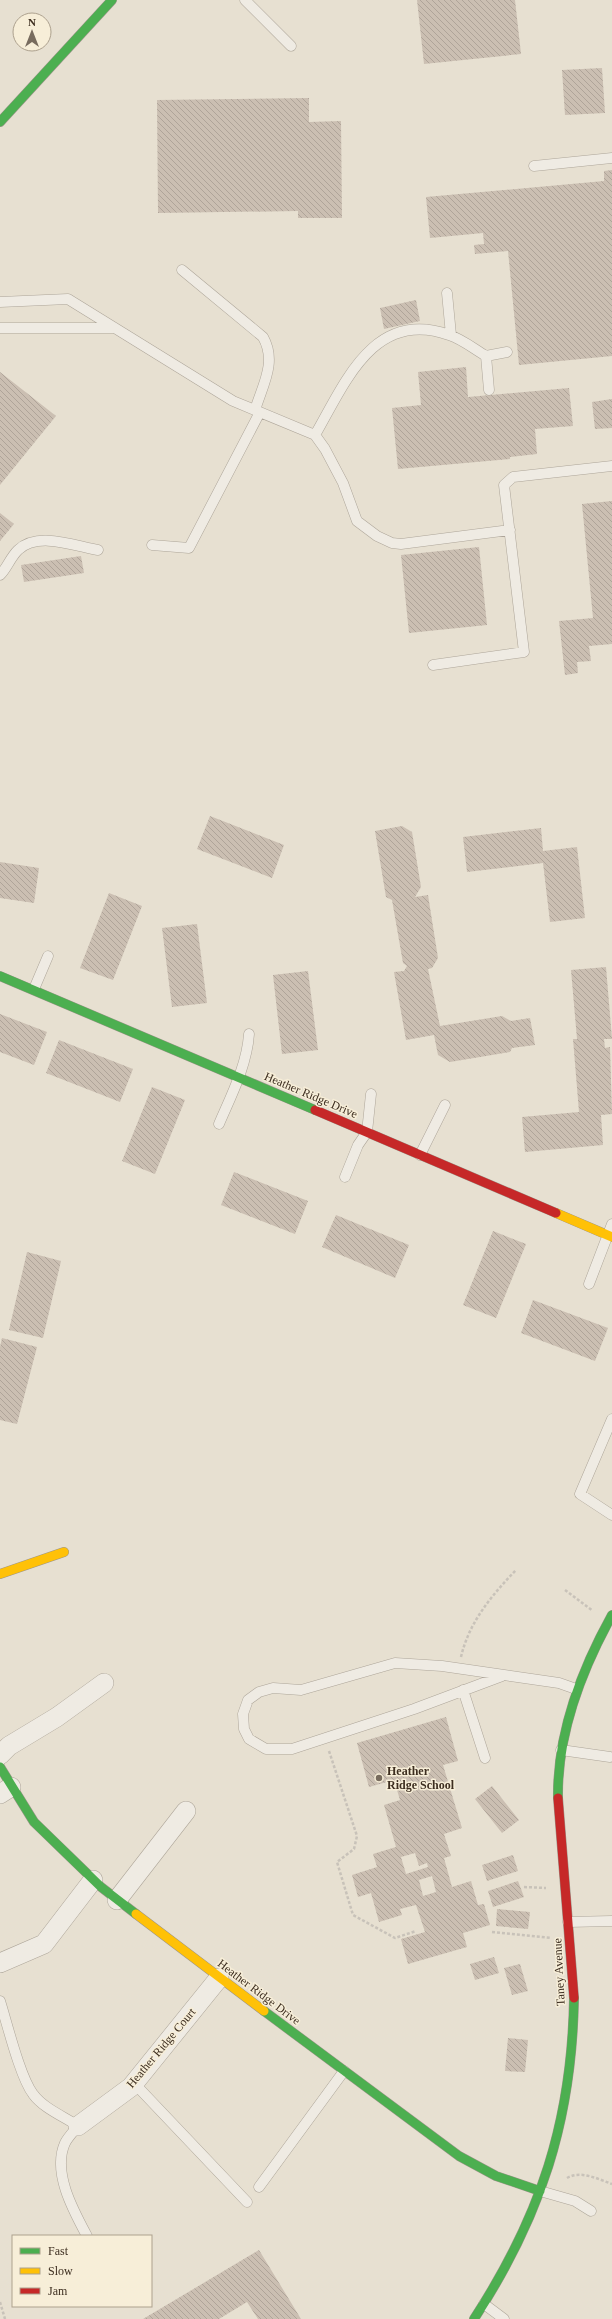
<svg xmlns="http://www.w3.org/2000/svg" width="612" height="2319" viewBox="0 0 612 2319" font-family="Georgia,serif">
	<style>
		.building { fill: url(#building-back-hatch); fill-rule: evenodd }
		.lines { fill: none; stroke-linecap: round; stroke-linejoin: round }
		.lane-casing { stroke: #ada599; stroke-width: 11 }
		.street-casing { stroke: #ada599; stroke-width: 20 }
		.fast-casing { stroke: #9c958a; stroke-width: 10 }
		.slow-casing { stroke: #9c958a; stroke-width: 10 }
		.jam-casing { stroke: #9c958a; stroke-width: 10 }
		.path { stroke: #c8c2b9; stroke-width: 2.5; stroke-dasharray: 3 2; stroke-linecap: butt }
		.lane { stroke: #efebe3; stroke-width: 10 }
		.street { stroke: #efebe3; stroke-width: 19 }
		.fast { stroke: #4caf50; stroke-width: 9 }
		.slow { stroke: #ffc107; stroke-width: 9 }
		.jam { stroke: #c62828; stroke-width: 9 }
		.poi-dot { fill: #786c5e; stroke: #f7eed8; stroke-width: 1.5 }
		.labels { text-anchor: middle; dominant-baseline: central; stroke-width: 3; stroke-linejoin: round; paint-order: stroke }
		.street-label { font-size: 12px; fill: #3d2e20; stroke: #f7eed8 }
		.poi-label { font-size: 12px; font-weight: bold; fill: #3d2e20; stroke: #f7eed8; text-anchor: start }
	</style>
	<defs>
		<pattern id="building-back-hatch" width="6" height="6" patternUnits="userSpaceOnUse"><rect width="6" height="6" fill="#cbbfb2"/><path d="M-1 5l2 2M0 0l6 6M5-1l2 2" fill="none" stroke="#afa499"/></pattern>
	</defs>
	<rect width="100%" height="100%" fill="#e7e0d1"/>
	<path class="building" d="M 417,0 L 515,0 L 521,54 L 424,64 Z
		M 602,68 L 605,113 L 565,115 L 562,70 Z
		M 309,98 L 309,122 L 341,121 L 342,218 L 298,218 L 298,211 L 158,213 L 157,100 Z
		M 612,170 L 612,356 L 519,365 L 508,251 L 475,254 L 474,245 L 484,244 L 483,233 L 430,238 L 426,197 L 604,181 L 604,171 Z
		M 416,300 L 420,321 L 384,329 L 380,308 Z
		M 466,367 L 468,397 L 569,388 L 573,426 L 535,429 L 537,454 L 510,457 L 510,459 L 398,469 L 392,408 L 421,405 L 418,372 Z
		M 0,372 L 56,416 L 0,485 Z
		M 612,399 L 612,428 L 595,429 L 592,402 Z
		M 612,501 L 612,644 L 589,646 L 591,661 L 577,662 L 578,673 L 565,675 L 559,621 L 593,618 L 582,504 Z
		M 0,513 L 14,524 L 0,541 Z
		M 479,547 L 487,625 L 409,633 L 401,555 Z
		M 81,556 L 84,573 L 24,582 L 21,565 Z
		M 210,816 L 284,845 L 272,878 L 197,849 Z
		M 402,826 L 412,832 L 421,887 L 415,897 L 428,895 L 438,958 L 432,968 L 428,969 L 440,1026 L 502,1016 L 511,1021 L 530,1018 L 535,1045 L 512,1048 L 510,1052 L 450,1062 L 438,1055 L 434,1035 L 406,1040 L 394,972 L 404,971 L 407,966 L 403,963 L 392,900 L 386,897 L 375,831 Z
		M 541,828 L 543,851 L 577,847 L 585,918 L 550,922 L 543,863 L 467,872 L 463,837 Z
		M 0,862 L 39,868 L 34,903 L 0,898 Z
		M 109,893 L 142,906 L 113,980 L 80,968 Z
		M 197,924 L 207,1003 L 172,1007 L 162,928 Z
		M 606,967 L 612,1039 L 604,1039 L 605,1048 L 610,1047 L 612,1114 L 601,1115 L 603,1145 L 525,1152 L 522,1117 L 579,1112 L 573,1039 L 577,1039 L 571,970 Z
		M 308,971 L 318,1050 L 282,1054 L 273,975 Z
		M 0,1014 L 47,1032 L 34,1065 L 0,1052 Z
		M 59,1040 L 133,1069 L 120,1102 L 46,1073 Z
		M 152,1087 L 185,1100 L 155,1174 L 122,1161 Z
		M 234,1172 L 308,1201 L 295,1234 L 221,1205 Z
		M 336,1215 L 409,1245 L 395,1278 L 322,1247 Z
		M 493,1231 L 526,1244 L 496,1318 L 463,1305 Z
		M 27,1252 L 61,1261 L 43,1338 L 9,1330 Z
		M 533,1300 L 608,1328 L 595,1361 L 521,1333 Z
		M 2,1338 L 37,1347 L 17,1424 L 0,1420 L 0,1347 Z
		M 446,1717 L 458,1761 L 443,1765 L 462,1828 L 444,1834 L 451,1856 L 444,1858 L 452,1887 L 471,1881 L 478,1905 L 484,1904 L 490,1925 L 463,1933 L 467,1947 L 408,1964 L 401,1939 L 425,1932 L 416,1905 L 400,1909 L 402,1915 L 379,1922 L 371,1893 L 358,1897 L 352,1875 L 377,1867 L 373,1854 L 396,1847 L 384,1805 L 400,1800 L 394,1780 L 369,1787 L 357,1743 ZM 415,1853 L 419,1866 L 427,1863 L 428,1867 L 406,1874 L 401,1857 ZM 432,1876 L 436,1892 L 423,1896 L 419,1880 Z
		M 492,1786 L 519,1820 L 502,1833 L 475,1799 Z
		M 513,1855 L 518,1871 L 487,1881 L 482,1865 Z
		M 518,1881 L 524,1897 L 493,1907 L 488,1891 Z
		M 497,1909 L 530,1912 L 528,1929 L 496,1926 Z
		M 494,1957 L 499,1973 L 475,1980 L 470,1964 Z
		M 520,1964 L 528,1991 L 512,1995 L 504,1968 Z
		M 508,2038 L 528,2040 L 525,2072 L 505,2071 Z
		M 259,2250 L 301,2319 L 258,2319 L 247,2302 L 219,2319 L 143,2319 Z"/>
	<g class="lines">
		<g class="lane-casing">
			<path id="lane" d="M 245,0 L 291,46
				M 534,166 L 612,158
				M 182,270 L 263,337 C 277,362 263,384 255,410
				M 447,293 L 451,335
				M 0,302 L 68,299 L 233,401 L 315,435 L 325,449 L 343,483 L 357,521 L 377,536 L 392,543 L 401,544 L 510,530
				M 0,328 L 115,328
				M 486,356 L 507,352
				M 315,435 C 345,383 374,308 449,335 C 462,339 474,349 486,356 L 489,390
				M 152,545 L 189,548 L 260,412
				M 0,575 C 7,568 10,558 18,550 C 38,531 75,546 98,550
				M 433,665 L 524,652 L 504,485 L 513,477 L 612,466
				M 34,989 L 48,956
				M 219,1124 C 231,1096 247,1065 249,1034
				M 420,1155 L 445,1105
				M 345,1177 L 358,1145 L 367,1132 L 371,1094
				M 589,1284 L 612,1224
				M 612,1419 L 580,1494 L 612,1515
				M 502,1676 L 414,1709 L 292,1749 L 266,1749 L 249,1739 L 244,1729 L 243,1714 L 248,1700 L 259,1692 L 273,1688 L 301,1690 L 395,1663 L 442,1666 L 559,1683 L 576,1689
				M 463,1690 L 485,1758
				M 561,1750 L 610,1757
				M 568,1922 L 612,1921
				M 0,2001 C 7,2023 20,2077 33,2094 C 43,2108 63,2116 78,2126 C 74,2131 68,2137 65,2143 C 52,2172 73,2210 87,2236
				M 134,2083 L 247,2202
				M 259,2187 L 344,2071
				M 540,2191 L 575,2201 L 591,2211
				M 484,2304 L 504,2319"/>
		</g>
		<g class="street-casing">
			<path id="street" d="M 0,1755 L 9,1746 L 57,1717 L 104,1683
				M 0,1794 L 11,1787
				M 117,1900 L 186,1811
				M 0,1963 L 44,1944 L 93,1880
				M 78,2126 L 131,2087 L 219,1978"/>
		</g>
		<g class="fast-casing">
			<path id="fast" d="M 0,122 L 112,0
				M 0,976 L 315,1110
				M 0,1767 L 34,1822 L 101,1887 L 136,1914
				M 558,1798 C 557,1733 581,1671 612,1615
				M 264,2011 L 459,2156 L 496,2176 L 540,2191
				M 474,2319 C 541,2216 572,2121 574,1998"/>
		</g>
		<g class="slow-casing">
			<path id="slow" d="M 556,1213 L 612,1237
				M 0,1574 L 64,1552
				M 136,1914 L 264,2011"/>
		</g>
		<g class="jam-casing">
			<path id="jam" d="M 315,1110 L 556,1213
				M 558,1798 L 574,1998"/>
		</g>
		<path class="path" d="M 565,1590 L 593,1611
			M 461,1657 C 469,1622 492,1595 516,1570
			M 329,1751 L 357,1836 L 354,1849 L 337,1862 L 353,1915 L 395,1938 L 416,1931
			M 524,1887 L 546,1888
			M 492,1932 L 551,1938
			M 567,2178 C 581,2170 598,2179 612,2184
			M 0,2302 L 5,2319"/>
		<use href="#lane" class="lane"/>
		<use href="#street" class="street"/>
		<use href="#fast" class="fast"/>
		<use href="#slow" class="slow"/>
		<use href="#jam" class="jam"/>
	</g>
	<circle class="poi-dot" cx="379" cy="1778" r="4"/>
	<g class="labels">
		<g class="street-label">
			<text transform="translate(311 1095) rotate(23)">Heather Ridge Drive</text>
			<text transform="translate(559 1972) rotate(-93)">Taney Avenue</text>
			<text transform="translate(259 1992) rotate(37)">Heather Ridge Drive</text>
			<text transform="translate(161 2048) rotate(-50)">Heather Ridge Court</text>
		</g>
		<g class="poi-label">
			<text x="387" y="1771">Heather<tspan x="387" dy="14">Ridge School</tspan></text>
		</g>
	</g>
	<rect x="12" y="2235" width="140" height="72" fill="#f7eed8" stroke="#ada18e"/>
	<rect x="20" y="2248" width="20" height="6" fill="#4caf50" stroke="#ada18e"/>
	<text x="48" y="2255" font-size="12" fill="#3d2e20">Fast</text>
	<rect x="20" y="2268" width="20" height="6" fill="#ffc107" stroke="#ada18e"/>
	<text x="48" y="2275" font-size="12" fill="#3d2e20">Slow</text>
	<rect x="20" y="2288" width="20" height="6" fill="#c62828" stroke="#ada18e"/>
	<text x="48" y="2295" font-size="12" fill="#3d2e20">Jam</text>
	<g transform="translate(32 32)"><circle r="19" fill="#f7eed8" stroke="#ada18e"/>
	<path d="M0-3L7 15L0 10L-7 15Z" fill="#786c5e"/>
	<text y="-6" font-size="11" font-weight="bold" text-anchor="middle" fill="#3d2e20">N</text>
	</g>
</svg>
